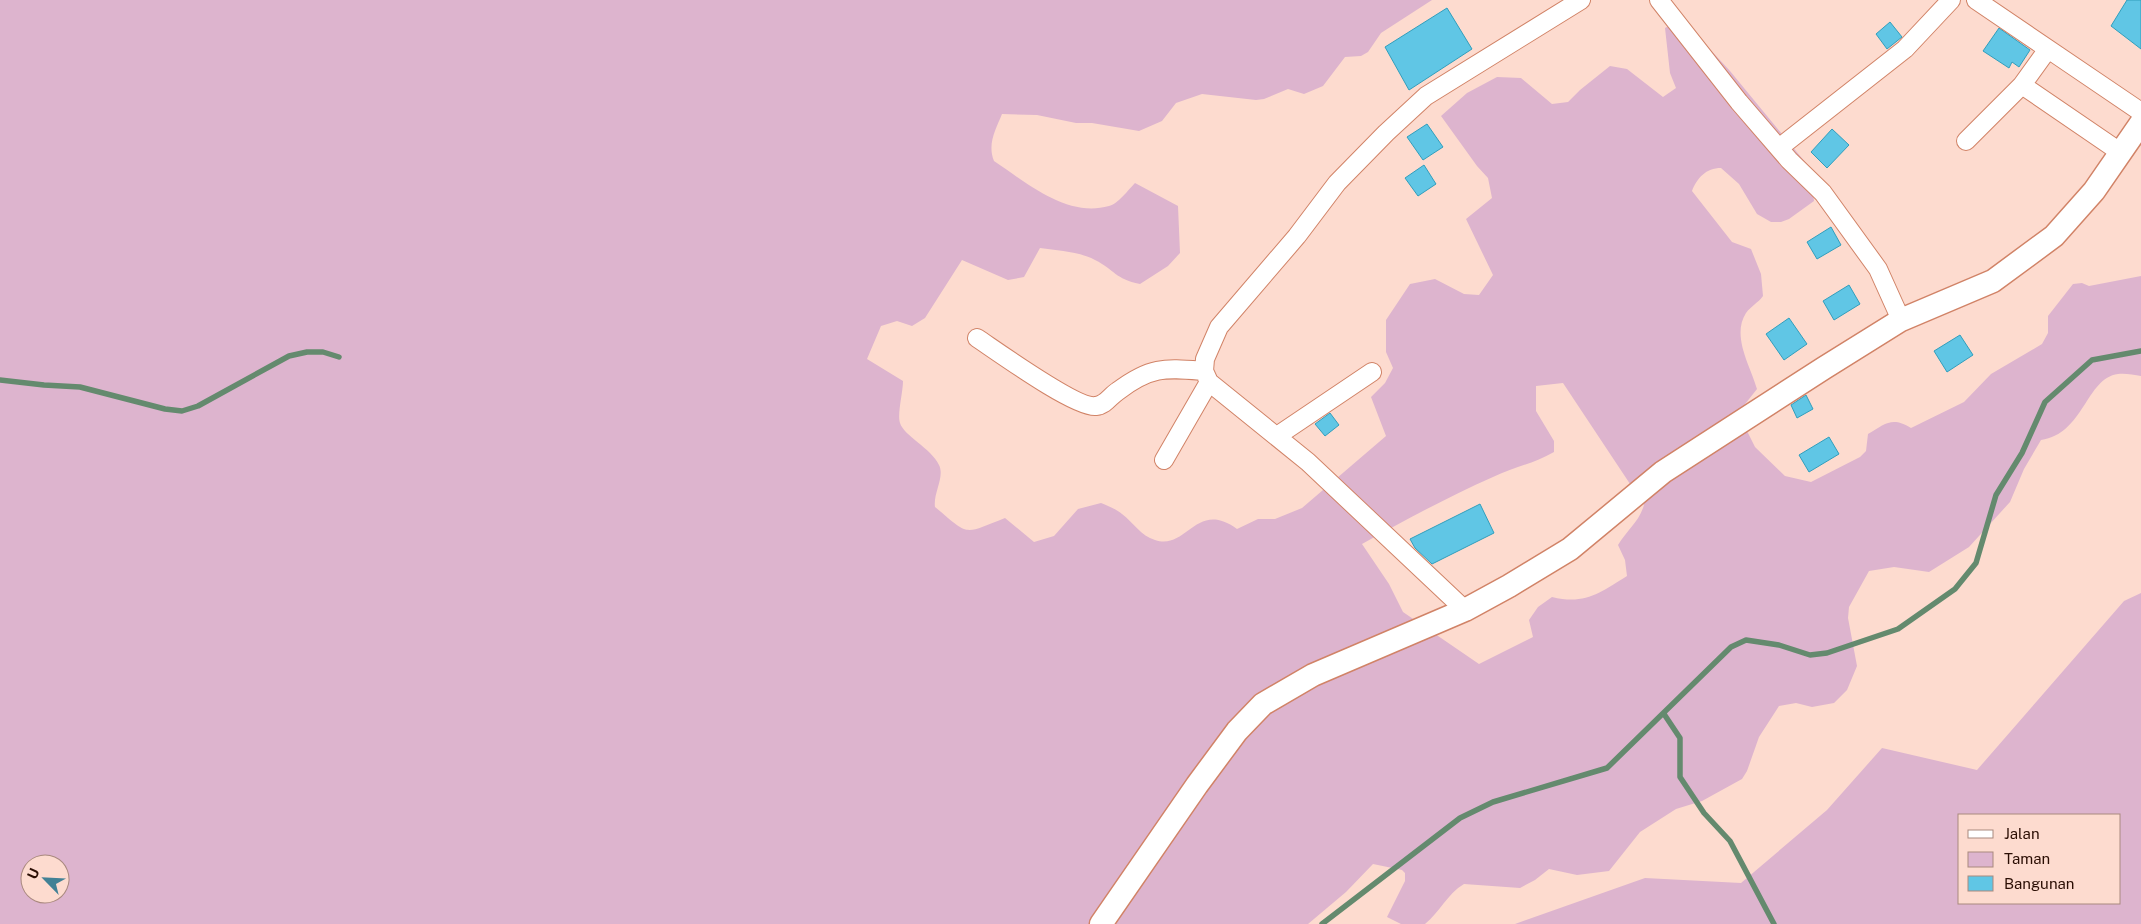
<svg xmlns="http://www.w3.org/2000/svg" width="2141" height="924" viewBox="0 0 2141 924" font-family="'Public Sans',sans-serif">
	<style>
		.green { fill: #ddb4ce; fill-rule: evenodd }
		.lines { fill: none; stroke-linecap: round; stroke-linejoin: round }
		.stream { stroke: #648a6e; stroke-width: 5.5 }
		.building { fill: #60c6e5; stroke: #319ebc }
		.minor-casing { stroke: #d18367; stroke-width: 20 }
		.tertiary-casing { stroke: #d18367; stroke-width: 25 }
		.minor { stroke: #fff; stroke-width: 18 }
		.tertiary { stroke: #fff; stroke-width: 22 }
	</style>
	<rect width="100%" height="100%" fill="#fddbcf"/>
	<path class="green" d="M 0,0 L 1432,0 L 1381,33 L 1368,52 L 1361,56 L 1345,57 L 1323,86 L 1304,94 L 1288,89 L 1264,99 L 1256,100 L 1202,94 L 1176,103 L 1162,121 L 1139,131 L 1092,123 L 1076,123 L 1037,115 L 1002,114 C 996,129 987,144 994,161 C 1027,183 1067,218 1109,206 C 1118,204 1129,189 1135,183 L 1178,206 L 1180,253 L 1168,266 L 1140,284 C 1115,279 1115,270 1095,260 C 1078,251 1059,251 1040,248 L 1024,277 L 1008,280 L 962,260 L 925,318 L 912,326 L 897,321 L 881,326 L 867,359 L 903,381 C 903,392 897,415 900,423 C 904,436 931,448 939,465 C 945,477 933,493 935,507 C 970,536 962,535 1005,518 L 1034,542 L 1054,536 L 1078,509 L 1101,503 C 1108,506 1116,509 1122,514 C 1133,522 1141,536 1155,540 C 1187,551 1196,499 1237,529 L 1258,519 L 1275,519 L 1302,508 L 1386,436 L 1371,397 L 1385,383 L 1393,368 L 1386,352 L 1386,320 L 1410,284 L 1435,279 L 1464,294 L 1479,295 L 1493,275 L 1466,219 L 1492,198 L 1488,178 L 1477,166 L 1441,116 L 1467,93 L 1497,77 L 1521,78 L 1552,104 L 1568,102 L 1580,90 L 1610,66 L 1627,69 L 1663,97 L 1676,88 L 1670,73 L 1665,28 L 1682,19 L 1730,71 L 1810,168 L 1814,201 L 1789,219 L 1781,222 L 1771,222 L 1757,214 L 1739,184 L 1721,168 C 1706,168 1697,178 1692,191 L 1732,242 L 1751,249 L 1761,274 L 1763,296 C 1758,303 1751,306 1746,313 C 1731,336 1751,367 1757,389 L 1738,413 L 1755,447 L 1785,476 L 1811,482 L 1860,457 L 1866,451 L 1868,434 C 1885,424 1892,416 1911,428 L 1964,402 L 1991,374 L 2042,344 L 2048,333 L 2048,316 L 2073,284 L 2082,283 L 2089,286 L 2141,276 L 2141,376 C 2134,375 2125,373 2118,374 C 2086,378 2084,434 2041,440 L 2024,469 L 2010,502 L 1969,547 L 1929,572 L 1894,567 L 1869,571 L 1849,607 L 1848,618 L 1857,666 L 1847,690 L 1834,703 L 1812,707 L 1796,703 L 1779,706 L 1759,737 L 1747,771 L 1742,779 L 1702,801 L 1676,809 L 1640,832 L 1609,871 L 1577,875 L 1549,869 L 1535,880 L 1520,888 L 1464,884 C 1447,894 1440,912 1425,924 L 1401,924 L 1387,917 L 1405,881 L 1405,873 L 1402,870 L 1373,864 L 1346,892 L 1308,924 L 0,924 ZM 1563,383 L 1644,505 C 1639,522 1627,530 1618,545 L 1625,560 L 1627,576 C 1600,593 1585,605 1552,597 L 1538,607 L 1529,620 L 1533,637 L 1479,664 L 1403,612 L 1389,584 L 1362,544 C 1405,520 1448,497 1493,477 C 1514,467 1533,464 1554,452 L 1554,441 L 1536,411 L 1536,386 ZM 30,864 L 60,864 L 60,894 L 30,894 Z
		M 2141,593 L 2141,924 L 1515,924 L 1645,878 L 1741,883 L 1827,810 L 1882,748 L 1977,770 L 2124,601 ZM 2120,815 L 2120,903 L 1960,903 L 1960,815 Z"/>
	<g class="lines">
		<path class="stream" d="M 0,380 L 44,385 L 80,387 L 165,409 L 182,411 L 198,406 L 289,356 L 307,352 L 323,352 L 339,357
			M 1664,714 L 1680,738 L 1680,777 L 1704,813 L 1730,841 L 1774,924
			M 1322,924 L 1460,818 L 1493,802 L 1607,768 L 1731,647 L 1746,640 L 1779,645 L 1810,655 L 1827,653 L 1898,629 L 1955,589 L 1976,563 L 1996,495 L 2022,453 L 2045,402 L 2092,360 L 2141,351"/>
	</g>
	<path class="building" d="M 2127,0 L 2141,0 L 2141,49 L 2111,26 Z
		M 1447,8 L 1472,49 L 1409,90 L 1385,47 Z
		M 1890,22 L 1902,37 L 1887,49 L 1876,34 Z
		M 1999,28 L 2030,50 L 2019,67 L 2012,62 L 2009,68 L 1983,51 Z
		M 1427,124 L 1443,147 L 1423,160 L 1407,137 Z
		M 1832,129 L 1849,145 L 1827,168 L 1811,152 Z
		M 1424,165 L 1436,184 L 1418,196 L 1405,178 Z
		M 1831,227 L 1841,245 L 1817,259 L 1807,242 Z
		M 1849,285 L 1860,304 L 1834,320 L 1823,301 Z
		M 1789,318 L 1807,344 L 1784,360 L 1766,334 Z
		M 1960,335 L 1973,355 L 1947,372 L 1934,351 Z
		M 1806,395 L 1813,409 L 1797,418 L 1791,405 Z
		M 1330,413 L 1339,425 L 1325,436 L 1315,424 Z
		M 1829,437 L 1839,454 L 1809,472 L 1799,455 Z
		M 1480,504 L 1494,533 L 1432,564 L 1415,548 L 1410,539 Z"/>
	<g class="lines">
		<g class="minor-casing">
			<path id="minor" d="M 1659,0 L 1739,102 L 1789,160 L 1823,193 L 1878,269 L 1901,320
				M 1976,0 L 2141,112
				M 2022,85 L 2120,152
				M 1966,141 L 2022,85 L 2048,49
				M 1779,148 L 1905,49 L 1951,0
				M 977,338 C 998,352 1077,409 1096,406 C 1106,405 1110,396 1118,391 C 1151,366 1165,368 1204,371
				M 1277,436 L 1372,372
				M 1164,460 L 1209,382
				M 1465,610 L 1308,462 L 1209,382 L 1204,371 L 1205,359 L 1219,327 L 1297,236 L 1337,183 L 1386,133 L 1426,96 L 1581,0"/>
		</g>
		<g class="tertiary-casing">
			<path id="tertiary" d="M 1101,924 L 1197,785 L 1237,731 L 1263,704 L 1313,675 L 1465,610 L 1509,586 L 1570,549 L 1663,472 L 1824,368 L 1901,320 L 1993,281 L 2054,236 L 2094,191 L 2141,123"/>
		</g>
		<use href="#minor" class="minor"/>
		<use href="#tertiary" class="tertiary"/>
	</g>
	<rect x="1958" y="814" width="162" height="90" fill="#fddbcf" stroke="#a9897e"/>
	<rect x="1968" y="830" width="25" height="8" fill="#ffffff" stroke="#a9897e"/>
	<text x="2004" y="839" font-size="15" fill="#2b0e04">Jalan</text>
	<rect x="1968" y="852" width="25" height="15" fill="#ddb4ce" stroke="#a9897e"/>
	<text x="2004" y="864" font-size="15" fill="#2b0e04">Taman</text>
	<rect x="1968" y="876" width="25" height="15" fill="#60c6e5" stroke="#a9897e"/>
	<text x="2004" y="889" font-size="15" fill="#2b0e04">Bangunan</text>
	<g transform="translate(45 879) rotate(294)"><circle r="24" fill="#fddbcf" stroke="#a9897e"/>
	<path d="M0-4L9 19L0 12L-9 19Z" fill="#428195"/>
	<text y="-8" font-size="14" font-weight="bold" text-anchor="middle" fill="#2b0e04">U</text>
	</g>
</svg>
